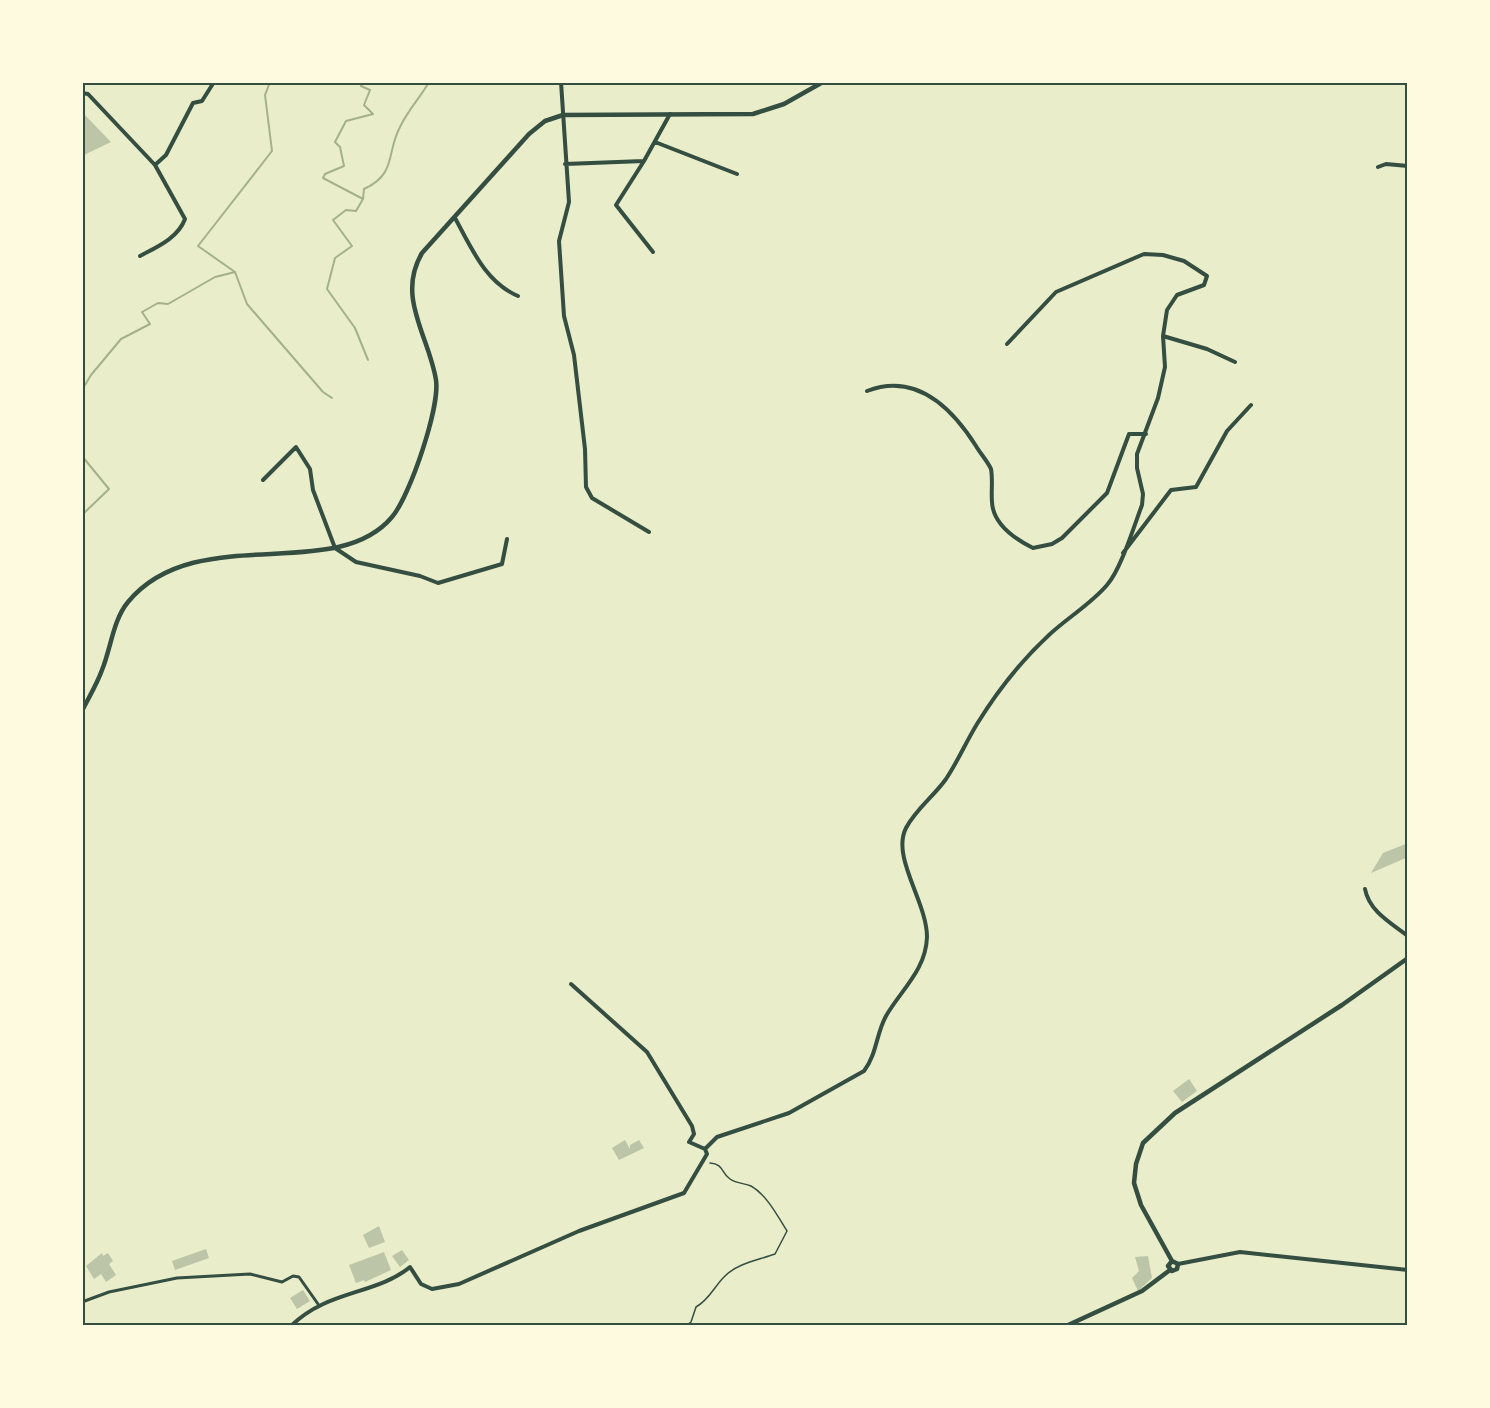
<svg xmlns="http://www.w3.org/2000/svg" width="1490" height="1408" viewBox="0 0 1490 1408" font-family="'Nunito Sans',sans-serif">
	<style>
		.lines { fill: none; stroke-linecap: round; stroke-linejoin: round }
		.stream { stroke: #a3b18a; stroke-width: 2 }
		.building { fill: #bcc5a7 }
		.path { stroke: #344e41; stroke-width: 1.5 }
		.pedestrian { stroke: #344e41; stroke-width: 3 }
		.minor { stroke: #344e41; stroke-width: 4 }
		.tertiary { stroke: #344e41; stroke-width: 4.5 }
		.neatline { fill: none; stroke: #344e41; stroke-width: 2 }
	</style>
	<rect width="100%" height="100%" fill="#e9edc9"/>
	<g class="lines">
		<path class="stream" d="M 363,82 L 361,86 L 370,90 L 364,105 L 373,114 L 346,121 L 335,142 L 340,147 L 344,166 L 325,174 L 323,178 L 363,199
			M 235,272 L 247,304 L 323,392 L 332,398
			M 368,360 L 355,328 L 327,289 L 335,258 L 352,246 L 333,220 L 346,210 L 356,211 L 363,199 L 364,189 C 397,174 386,153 400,127 C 408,110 420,98 429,82
			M 82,390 L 91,375 L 121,339 L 150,324 L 142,312 L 158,303 L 168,304 L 215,277 L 235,272 L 198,246 L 272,151 L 265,95 L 270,82
			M 82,456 L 109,489 L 82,515"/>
	</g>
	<path class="building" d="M 82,112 L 111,142 L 82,156 Z
		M 1408,843 L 1408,857 L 1371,873 L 1383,853 Z
		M 1189,1079 L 1197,1091 L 1182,1102 L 1173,1091 Z
		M 625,1140 L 630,1149 L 630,1145 L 639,1140 L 644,1148 L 619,1160 L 612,1148 Z
		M 379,1226 L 385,1242 L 369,1248 L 363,1235 Z
		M 206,1249 L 209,1258 L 175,1270 L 172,1261 Z
		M 402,1250 L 409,1260 L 400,1267 L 392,1256 Z
		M 384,1252 L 391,1270 L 365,1282 L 364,1280 L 356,1283 L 349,1265 Z
		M 102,1253 L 103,1256 L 108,1253 L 113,1261 L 109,1264 L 116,1275 L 106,1282 L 101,1274 L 94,1279 L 86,1266 Z
		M 1148,1256 L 1152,1278 L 1138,1291 L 1132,1278 L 1139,1271 L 1135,1257 Z
		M 303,1290 L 310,1301 L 297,1309 L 290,1298 Z"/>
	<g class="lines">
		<path class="path" d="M 685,1326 L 691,1322 L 696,1307 C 709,1300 714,1287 724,1277 C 737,1263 759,1260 775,1254 L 787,1231 C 778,1217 767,1195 751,1186 C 745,1183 737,1184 730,1179 C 721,1173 724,1164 710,1163"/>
		<path class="pedestrian" d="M 82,1302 L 109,1292 L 177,1278 L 250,1274 L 282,1282 L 293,1276 L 299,1277 L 318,1304"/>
		<path class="minor" d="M 561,82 L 569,202 L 559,241 L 564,316 L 574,355 L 585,449 L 586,487 L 592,498 L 649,532
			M 82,93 L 88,94 L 155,165 L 166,155 L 193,103 L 202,101 L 214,82
			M 655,142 L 737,174
			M 644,161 L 670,114
			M 565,164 L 644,161 L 616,205 L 653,252
			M 1378,167 L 1386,164 L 1408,166
			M 455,218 C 471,247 485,282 518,296
			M 140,256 C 157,247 178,238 185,219 L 155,165
			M 1163,336 L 1207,349 L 1235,362
			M 867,391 C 916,372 952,408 976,446 C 980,453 988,462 991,469 C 993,479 991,492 992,502 C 993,524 1015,539 1033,548 L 1052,544 L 1062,538 L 1107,493 L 1129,434 L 1146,434
			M 263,480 L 296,447 L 310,469 L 313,490 L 335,548 L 356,562 L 420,576 L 438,583 L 502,564 L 507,539
			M 1123,553 L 1171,490 L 1196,487 L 1227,431 L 1251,405
			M 1365,889 C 1369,911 1391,923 1408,936
			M 571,984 L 647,1052 L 692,1126 L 694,1134 L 689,1142 L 705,1149
			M 1178,1264 L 1240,1252 L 1408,1270
			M 291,1326 C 327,1290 376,1295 410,1267 L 421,1284 L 432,1289 L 459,1284 L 579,1231 L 684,1193 L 707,1154 L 705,1149 L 717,1137 L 789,1113 L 864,1071 C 877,1054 876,1034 886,1016 C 901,990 926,970 927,937 C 927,902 891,857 906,828 C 916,809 934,796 946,779 C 958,761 966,742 977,724 C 996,693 1022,660 1049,635 C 1067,618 1091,604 1107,585 C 1121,569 1134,526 1142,505 L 1143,494 L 1137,468 L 1137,454 L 1158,398 L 1165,367 L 1163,336 L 1167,310 L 1177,295 L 1204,285 L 1207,276 L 1184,261 L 1163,255 L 1144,254 L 1056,292 L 1007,344"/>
		<path class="tertiary" d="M 82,711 C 89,697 97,684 102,670 C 111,648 113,620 128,602 C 196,520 335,585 392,517 C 410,496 440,407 436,380 C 429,336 396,297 422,253 L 529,134 L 545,121 L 563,115 L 753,114 L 784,104 L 823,82
			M 1172,1261 L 1168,1266 L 1172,1271 L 1177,1269 L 1178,1264 L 1172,1261 L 1141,1205 L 1134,1183 L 1136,1164 L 1143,1143 L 1175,1113 L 1342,1005 L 1408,958
			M 1066,1326 L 1142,1291 L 1170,1270"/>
	</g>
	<rect width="1490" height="1408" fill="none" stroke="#fefae0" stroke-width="168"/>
	<rect x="84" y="84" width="1322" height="1240" class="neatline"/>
</svg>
